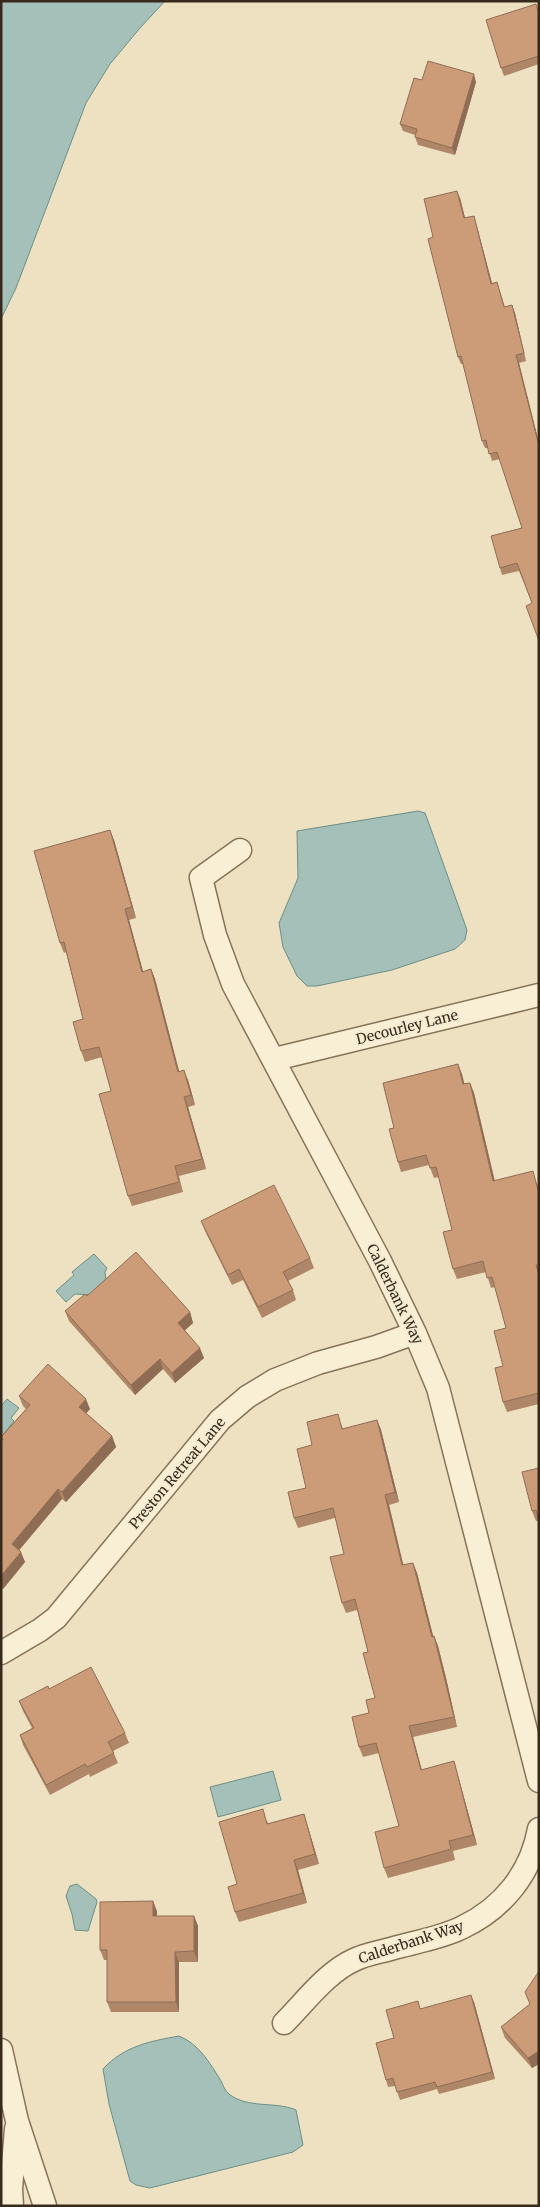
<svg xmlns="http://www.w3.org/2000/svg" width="540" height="2207" viewBox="0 0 540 2207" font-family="Merriweather,serif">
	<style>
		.water { fill: #a4c0b9; stroke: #6b8e86 }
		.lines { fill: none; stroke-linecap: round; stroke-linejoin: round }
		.street-casing { stroke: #877359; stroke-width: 25 }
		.street { stroke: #f9efd5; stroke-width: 22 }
		.wall { fill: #af8667 }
		.shaded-wall { fill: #8f6d54 }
		.building { fill: #cc9c78; stroke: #8f6d54 }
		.labels { text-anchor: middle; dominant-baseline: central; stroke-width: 4.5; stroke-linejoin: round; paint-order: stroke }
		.street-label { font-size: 14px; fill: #372a1d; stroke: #f5ebd1 }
	</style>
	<rect width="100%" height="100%" fill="#eee1c2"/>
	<path class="water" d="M 1,1 L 165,1 L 140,28 L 110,64 L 86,103 L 16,288 L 1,319 Z
		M 418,811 L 425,813 L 428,821 L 467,930 L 465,940 L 455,949 L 392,970 L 317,986 L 307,986 L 297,976 L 283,947 L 279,923 L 298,878 L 297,831 Z
		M 94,1254 L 107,1268 L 105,1272 L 106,1281 L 93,1295 L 75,1294 L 66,1302 L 56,1291 L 74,1275 L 72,1272 Z
		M 7,1399 L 19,1408 L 11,1418 L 14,1421 L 4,1434 L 1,1431 L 1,1406 Z
		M 273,1771 L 281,1800 L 218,1817 L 210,1787 Z
		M 77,1884 L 96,1899 L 97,1902 L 88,1931 L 75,1930 L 72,1914 L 66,1896 L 70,1886 Z
		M 179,2036 C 199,2044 210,2063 221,2081 C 223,2085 225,2091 229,2094 C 248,2109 275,2101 296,2110 L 303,2145 L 293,2152 L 150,2188 L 136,2185 L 130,2181 L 109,2104 L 103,2069 C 124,2046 151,2041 179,2036 Z"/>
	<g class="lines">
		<g class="street-casing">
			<path id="street" d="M 240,850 L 201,878 L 215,935 L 233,984 L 380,1261 L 415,1333 L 438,1388 L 539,1781
				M 275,1059 L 539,995
				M 1,1653 L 40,1630 L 56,1618 L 220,1420 L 247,1397 L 275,1380 L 318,1363 L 376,1347 L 415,1333
				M 284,2023 C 305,2002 327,1972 354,1960 C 366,1954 381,1952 394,1948 C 416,1942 444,1937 463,1927 C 503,1908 531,1873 539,1829
				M 1,2050 L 17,2121 L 45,2206
				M 12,2206 L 11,2189 L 16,2129"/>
		</g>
		<use href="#street" class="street"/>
	</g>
	<path class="wall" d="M 538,11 L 539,11 L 539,64 L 504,76 L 501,68 Z
		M 422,80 L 476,82 L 455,155 L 418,145 L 415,137 L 415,135 L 403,131 L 400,124 Z
		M 460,198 L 465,218 L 474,216 L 476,223 L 492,283 L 497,282 L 505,307 L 515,313 L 526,361 L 519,363 L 539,443 L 539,641 L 532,603 L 519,571 L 502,575 L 500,568 L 522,528 L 500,459 L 492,461 L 488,448 L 485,448 L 482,441 L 463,364 L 461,364 L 458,357 Z
		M 114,840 L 136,918 L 129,920 L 143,972 L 151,969 L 155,979 L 179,1072 L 188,1080 L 195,1105 L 188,1107 L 206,1169 L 179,1176 L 183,1192 L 132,1206 L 128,1196 L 111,1091 L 102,1057 L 85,1062 L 81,1051 L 83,1019 L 66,952 L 64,953 L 60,943 Z
		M 458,1064 L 464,1084 L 470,1083 L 474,1093 L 495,1181 L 536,1181 L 539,1190 L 539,1404 L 507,1412 L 503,1402 L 503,1366 L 506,1328 L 495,1287 L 491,1288 L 486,1272 L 457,1279 L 453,1269 L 452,1230 L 439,1177 L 434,1178 L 429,1165 L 401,1172 L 398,1162 L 394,1128 Z
		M 201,1221 L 310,1258 L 314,1268 L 288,1281 L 293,1290 L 296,1300 L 262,1318 L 243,1280 L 232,1285 L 205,1231 Z
		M 87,1296 L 190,1312 L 193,1323 L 185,1330 L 204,1358 L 175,1383 L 163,1369 L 135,1395 L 69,1321 L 65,1311 Z
		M 19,1396 L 90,1409 L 86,1413 L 112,1436 L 116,1447 L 66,1502 L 62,1499 L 19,1550 L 25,1562 L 3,1589 L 1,1588 L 1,1442 L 2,1440 L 1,1437 L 26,1409 L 23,1406 Z
		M 377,1420 L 381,1430 L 399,1502 L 389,1505 L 403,1565 L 413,1563 L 417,1573 L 433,1636 L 434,1636 L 438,1646 L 446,1678 L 457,1727 L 413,1737 L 422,1770 L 454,1761 L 457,1772 L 477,1845 L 453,1851 L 455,1860 L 388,1878 L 384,1868 L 399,1826 L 379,1753 L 363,1757 L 359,1747 L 369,1713 L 375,1698 L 368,1652 L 357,1610 L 346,1613 L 342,1603 L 344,1554 L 335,1518 L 298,1528 L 294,1518 L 306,1488 L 312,1445 L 341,1424 L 343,1429 Z
		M 539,1468 L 539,1521 L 536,1521 L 532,1511 Z
		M 49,1689 L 125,1733 L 129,1743 L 113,1751 L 118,1763 L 90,1777 L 89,1774 L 50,1795 L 23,1745 L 20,1735 L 32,1728 L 23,1711 L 19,1701 Z
		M 304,1814 L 319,1864 L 298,1870 L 307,1903 L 239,1922 L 235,1912 L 237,1884 L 267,1820 L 268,1824 Z
		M 157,1911 L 157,1916 L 194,1916 L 198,1926 L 198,1962 L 179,1962 L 179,2012 L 111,2012 L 107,2002 L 107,1960 L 104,1960 L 100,1950 Z
		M 539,1971 L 539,2064 L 532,2068 L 505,2038 L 501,2027 L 529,2005 Z
		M 474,2002 L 495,2079 L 439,2094 L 437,2089 L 400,2100 L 395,2086 L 388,2087 L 386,2080 L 394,2038 L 421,2009 Z"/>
	<path class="shaded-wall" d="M 474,74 L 476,82 L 455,155 L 452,148 Z
		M 457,191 L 460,198 L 467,226 L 464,218 Z
		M 474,216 L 476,223 L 494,291 L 491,284 Z
		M 512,305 L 515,313 L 526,361 Z
		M 516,355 L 519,363 L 539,443 L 539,446 Z
		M 110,830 L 114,840 L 136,918 L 132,907 Z
		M 125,909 L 129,920 L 146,982 L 142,972 Z
		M 151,969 L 155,979 L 182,1082 L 178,1072 Z
		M 458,1064 L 462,1074 L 467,1094 L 463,1084 Z
		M 184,1070 L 188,1080 L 195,1105 L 191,1095 Z
		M 470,1083 L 474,1093 L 497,1192 L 493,1181 Z
		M 184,1097 L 188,1107 L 206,1169 L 202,1159 Z
		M 190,1312 L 193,1323 L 182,1333 L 178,1323 Z
		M 200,1348 L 204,1358 L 175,1383 L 172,1373 Z
		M 160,1359 L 163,1369 L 135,1395 L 131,1385 Z
		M 86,1399 L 90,1409 L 83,1417 L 79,1407 Z
		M 377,1420 L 381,1430 L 399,1502 L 395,1492 Z
		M 112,1436 L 116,1447 L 66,1502 L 62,1492 Z
		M 58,1489 L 62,1499 L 16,1554 L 12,1544 Z
		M 385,1495 L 389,1505 L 406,1576 L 402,1565 Z
		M 21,1552 L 25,1562 L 3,1589 L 1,1585 L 1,1576 Z
		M 413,1563 L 417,1573 L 436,1647 L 432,1637 Z
		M 434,1636 L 438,1646 L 446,1678 L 457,1727 L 454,1717 Z
		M 409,1726 L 413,1737 L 424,1780 L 421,1770 Z
		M 454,1761 L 457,1772 L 477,1845 L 473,1835 Z
		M 304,1814 L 319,1864 L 315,1854 Z
		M 294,1860 L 298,1870 L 307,1903 L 303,1893 Z
		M 153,1901 L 157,1911 L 157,1926 L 153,1916 Z
		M 194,1916 L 198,1926 L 198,1962 L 194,1951 Z
		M 175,1952 L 179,1962 L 179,2012 L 176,2002 Z
		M 471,1995 L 474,2002 L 495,2079 L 492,2072 Z
		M 539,2051 L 539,2064 L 532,2068 L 528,2058 Z"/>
	<path class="building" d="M 536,4 L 538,11 L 539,11 L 539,56 L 501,68 L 486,20 Z
		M 428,61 L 474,74 L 452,148 L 415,137 L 417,129 L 400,124 L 414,78 L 422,80 Z
		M 457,191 L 464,218 L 474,216 L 491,284 L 497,282 L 504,307 L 512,305 L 524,353 L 516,355 L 539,446 L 539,641 L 526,606 L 532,603 L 517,563 L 500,568 L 491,536 L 522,528 L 497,452 L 489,454 L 486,440 L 482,441 L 461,356 L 458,357 L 428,239 L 433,237 L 424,199 Z
		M 110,830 L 132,907 L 125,909 L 142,972 L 151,969 L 178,1072 L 184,1070 L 191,1095 L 184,1097 L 202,1159 L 175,1166 L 179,1182 L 128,1196 L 99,1094 L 111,1091 L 99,1047 L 81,1051 L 73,1022 L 83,1019 L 64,942 L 60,943 L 34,851 Z
		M 458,1064 L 463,1084 L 470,1083 L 493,1181 L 533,1171 L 539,1194 L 539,1265 L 536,1265 L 539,1275 L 539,1393 L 503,1402 L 495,1368 L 503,1366 L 494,1331 L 506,1328 L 492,1277 L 487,1278 L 483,1261 L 453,1269 L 443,1232 L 452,1230 L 436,1167 L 430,1168 L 426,1155 L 398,1162 L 389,1129 L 394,1128 L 383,1083 Z
		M 274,1185 L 310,1258 L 283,1272 L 293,1290 L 258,1307 L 239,1269 L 228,1275 L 201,1221 Z
		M 136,1252 L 190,1312 L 178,1323 L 200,1348 L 172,1373 L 160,1359 L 131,1385 L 65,1311 L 85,1294 L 87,1296 Z
		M 48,1364 L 86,1399 L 79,1407 L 112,1436 L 62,1492 L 58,1489 L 12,1544 L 21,1552 L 1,1576 L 1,1442 L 3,1439 L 1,1437 L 30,1405 L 19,1396 Z
		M 338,1414 L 342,1429 L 377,1420 L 395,1492 L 385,1495 L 402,1565 L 413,1563 L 432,1637 L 434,1636 L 442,1668 L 454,1717 L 409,1726 L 421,1770 L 454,1761 L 473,1835 L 449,1841 L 451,1849 L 384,1868 L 375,1832 L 399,1826 L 376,1743 L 359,1747 L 352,1717 L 369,1713 L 366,1700 L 375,1698 L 363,1653 L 368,1652 L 355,1599 L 342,1603 L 330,1557 L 344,1554 L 333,1508 L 294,1518 L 288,1492 L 306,1488 L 297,1449 L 312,1445 L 307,1422 Z
		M 539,1468 L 539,1521 L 536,1510 L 532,1511 L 522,1472 Z
		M 91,1667 L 125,1733 L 108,1742 L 114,1753 L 87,1767 L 85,1764 L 46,1785 L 20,1735 L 34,1728 L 19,1701 L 48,1686 L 49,1689 Z
		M 263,1809 L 267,1824 L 304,1814 L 315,1854 L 294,1860 L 303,1893 L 235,1912 L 228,1887 L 237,1884 L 219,1822 Z
		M 153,1901 L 153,1916 L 194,1916 L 194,1951 L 175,1952 L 176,2002 L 107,2002 L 107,1950 L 100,1950 L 100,1902 Z
		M 539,1971 L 539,2051 L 528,2058 L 501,2027 L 530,2004 L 525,1992 Z
		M 471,1995 L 492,2072 L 437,2087 L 435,2082 L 397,2092 L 393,2078 L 386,2080 L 376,2043 L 394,2038 L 386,2010 L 418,2001 L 420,2009 Z"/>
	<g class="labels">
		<g class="street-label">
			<text transform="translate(407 1027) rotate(-14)">Decourley Lane</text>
			<text transform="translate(395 1294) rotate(64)">Calderbank Way</text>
			<text transform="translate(177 1473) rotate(-50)">Preston Retreat Lane</text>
			<text transform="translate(411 1942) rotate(-18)">Calderbank Way</text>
		</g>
	</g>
	<rect width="540" height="2207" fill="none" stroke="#372a1d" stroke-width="5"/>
</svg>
